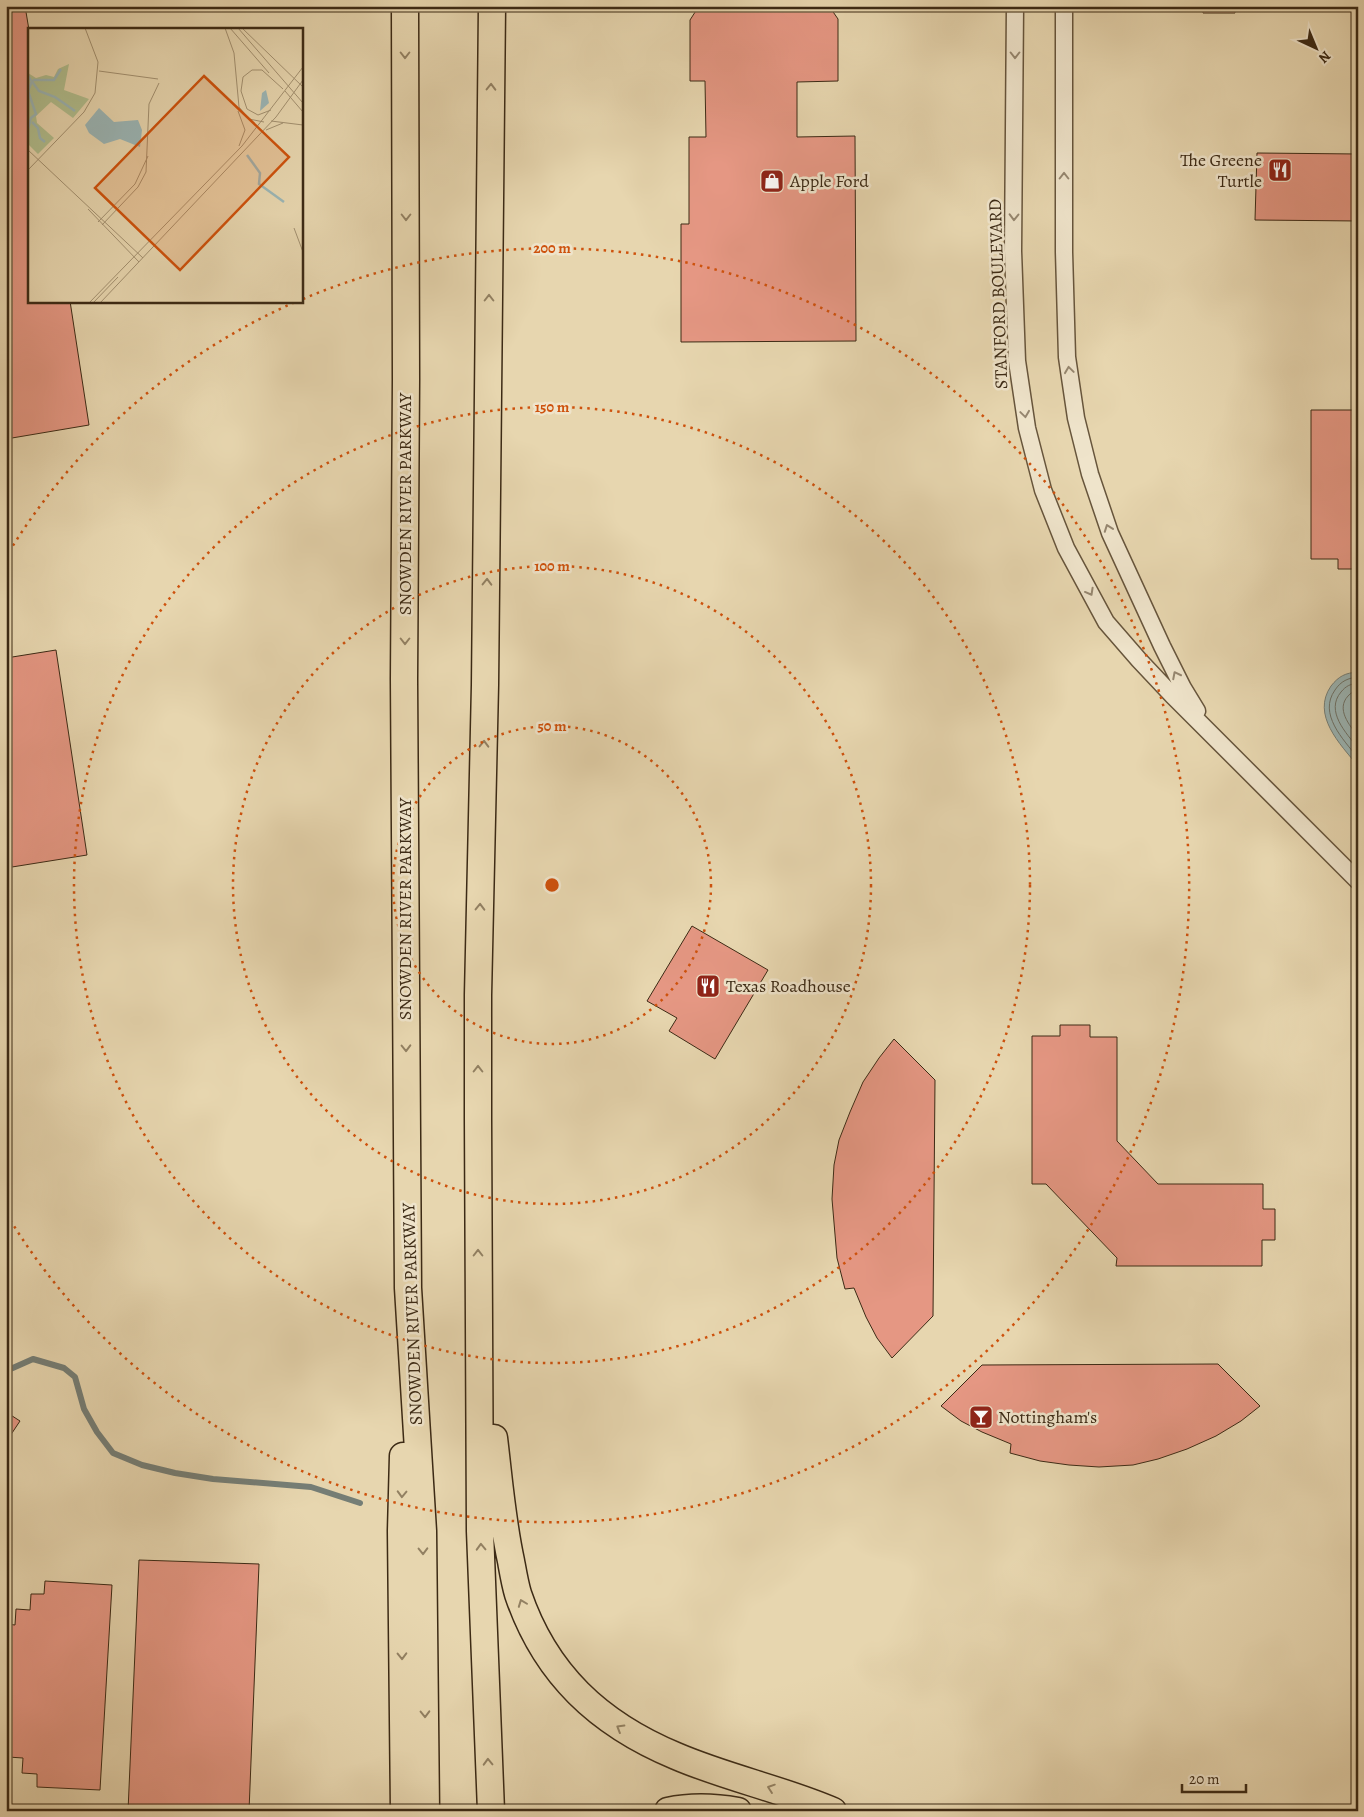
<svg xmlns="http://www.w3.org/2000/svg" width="1364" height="1817" viewBox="0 0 1364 1817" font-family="Alegreya,serif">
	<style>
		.water { fill: #9bb6b6; stroke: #757e76 }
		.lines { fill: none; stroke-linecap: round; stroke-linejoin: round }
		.shore { stroke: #6c7066; stroke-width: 1 }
		.stream { stroke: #757e76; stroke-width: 6 }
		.building { fill: #e59783; stroke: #3c2a15 }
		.minor-casing { stroke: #67553c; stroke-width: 19 }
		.primary-casing { stroke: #3c2a15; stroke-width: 29 }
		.minor { stroke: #efe4cb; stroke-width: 16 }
		.primary { stroke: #e7d6af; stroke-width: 26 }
		.oneway { stroke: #928062 }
		.oneway2 { stroke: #968770 }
		.ring { fill: none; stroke: #ce520d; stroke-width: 2.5; stroke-dasharray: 2.5 5 }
		.labels { text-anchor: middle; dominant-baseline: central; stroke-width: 5; stroke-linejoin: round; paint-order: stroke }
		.poi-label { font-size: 18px; fill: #3c2a15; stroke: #efe4cb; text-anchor: start }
		.street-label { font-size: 18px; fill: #3c2a15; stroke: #efe4cb }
		.inset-river { fill: none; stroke: #9bb6b6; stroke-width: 2.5 }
		.inset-road { fill: none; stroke: #a39171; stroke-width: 1 }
		.view { fill: #ce520d; fill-opacity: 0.15; stroke: #ce520d; stroke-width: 2.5 }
		.inset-edge { fill: none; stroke: #3c2a15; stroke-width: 2.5 }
		.centre { fill: #ce520d; stroke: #efe4cb; stroke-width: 2.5 }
		.ring-label { font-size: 15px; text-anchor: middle; font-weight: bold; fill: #ce520d; stroke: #efe4cb; stroke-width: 5; stroke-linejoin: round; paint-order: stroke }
	</style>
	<rect width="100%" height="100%" fill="#e7d6af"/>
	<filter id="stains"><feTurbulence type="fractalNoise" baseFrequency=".004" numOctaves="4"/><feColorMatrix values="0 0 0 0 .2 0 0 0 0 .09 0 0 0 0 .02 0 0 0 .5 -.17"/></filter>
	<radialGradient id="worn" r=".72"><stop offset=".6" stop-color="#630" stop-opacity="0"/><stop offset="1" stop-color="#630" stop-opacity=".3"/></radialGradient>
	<path class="water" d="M 1358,672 L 1358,766 C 1340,744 1311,715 1331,686 C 1339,676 1345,673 1358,672 Z"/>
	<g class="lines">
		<path class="shore" d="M 1358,677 C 1348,678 1341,681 1335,690 C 1318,714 1343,739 1358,758
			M 1358,683 C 1350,684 1346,686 1341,692 C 1325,711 1346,733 1358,748
			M 1358,691 C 1353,691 1351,693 1348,696 C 1336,709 1349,725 1358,736"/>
		<path class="stream" d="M 6,1371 L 33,1359 L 64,1368 L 75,1377 L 84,1409 L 97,1432 L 113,1453 L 142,1465 L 175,1473 L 213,1479 L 311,1487 L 360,1503"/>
	</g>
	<path class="building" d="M 6,6 L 25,6 L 29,30 L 29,301 L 70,301 L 89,425 L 6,439 Z
		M 699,6 L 829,6 L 838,19 L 838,81 L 797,82 L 797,137 L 855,136 L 856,341 L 681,342 L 681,224 L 689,224 L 689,137 L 706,137 L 705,81 L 690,81 L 690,20 Z
		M 1203,6 L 1272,6 L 1272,8 L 1235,8 L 1235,13 L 1203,13 Z
		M 1257,153 L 1358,154 L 1358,221 L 1255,220 Z
		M 1311,410 L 1358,410 L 1358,569 L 1338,569 L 1338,559 L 1311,559 Z
		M 56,650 L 87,855 L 12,867 L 6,827 L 6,658 Z
		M 692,926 L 768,970 L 715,1059 L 669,1031 L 677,1018 L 647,1001 Z
		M 1060,1025 L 1090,1025 L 1090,1037 L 1117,1037 L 1117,1141 L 1158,1184 L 1263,1184 L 1263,1209 L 1275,1209 L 1275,1240 L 1262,1240 L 1262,1266 L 1116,1266 L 1117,1258 L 1046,1184 L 1032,1184 L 1032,1036 L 1060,1036 Z
		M 894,1039 L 935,1080 L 933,1316 L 892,1358 L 877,1338 L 866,1317 L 854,1288 L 845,1289 L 837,1258 L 832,1199 L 834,1165 L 839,1140 L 850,1112 L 863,1082 L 879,1058 Z
		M 1218,1364 L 1260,1406 L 1241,1421 L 1216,1436 L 1187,1449 L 1158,1459 L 1133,1465 L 1099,1467 L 1069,1465 L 1040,1461 L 1010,1453 L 1011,1444 L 982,1432 L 961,1421 L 941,1406 L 982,1365 Z
		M 6,1412 L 20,1421 L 6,1442 Z
		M 139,1560 L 259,1564 L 249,1811 L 128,1811 Z
		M 45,1581 L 112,1585 L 100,1790 L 37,1787 L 37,1774 L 22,1773 L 23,1758 L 8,1757 L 9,1742 L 6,1742 L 6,1624 L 15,1625 L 16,1609 L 30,1610 L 31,1594 L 44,1594 Z"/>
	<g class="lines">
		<g class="minor-casing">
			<path id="minor" d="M 1015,6 L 1013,251 L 1017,361 L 1027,428 L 1043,490 L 1066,548 L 1106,622 L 1139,660 L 1172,695 L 1358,881
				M 1064,6 L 1064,252 L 1067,357 L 1076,418 L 1090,474 L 1110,533 L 1162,646 L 1183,688 L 1197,711"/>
		</g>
		<g class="primary-casing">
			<path id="primary" d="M 405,6 L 406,379 L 404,679 L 408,1288 L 423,1531 L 426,1811
				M 494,1438 C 499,1479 502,1520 511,1561 C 513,1572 515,1584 518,1594 C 545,1674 599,1724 676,1756 C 727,1778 782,1789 833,1811
				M 403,1456 L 401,1531 L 404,1811
				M 491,1811 L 480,1531 L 478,1118 L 478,995 L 485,685 L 492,6
				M 668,1811 C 691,1806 715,1807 738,1811"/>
		</g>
		<use href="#minor" class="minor"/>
		<use href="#primary" class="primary"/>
	</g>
	<defs><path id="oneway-chevron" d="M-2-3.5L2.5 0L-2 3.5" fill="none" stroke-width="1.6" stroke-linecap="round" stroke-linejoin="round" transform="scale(1.25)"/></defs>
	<g class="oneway">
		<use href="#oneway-chevron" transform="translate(405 55) rotate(90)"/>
		<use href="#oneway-chevron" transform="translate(491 87) rotate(-89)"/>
		<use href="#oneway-chevron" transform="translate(406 217) rotate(90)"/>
		<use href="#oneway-chevron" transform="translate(489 298) rotate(-90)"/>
		<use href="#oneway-chevron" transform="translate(487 582) rotate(-89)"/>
		<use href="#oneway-chevron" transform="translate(405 641) rotate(90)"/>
		<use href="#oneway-chevron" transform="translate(484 744) rotate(-89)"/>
		<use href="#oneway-chevron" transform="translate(480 907) rotate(-89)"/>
		<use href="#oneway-chevron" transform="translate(406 1048) rotate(89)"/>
		<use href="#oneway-chevron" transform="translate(478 1069) rotate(-90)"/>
		<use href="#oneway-chevron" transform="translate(478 1253) rotate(-90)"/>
		<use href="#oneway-chevron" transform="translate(402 1494) rotate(92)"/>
		<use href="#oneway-chevron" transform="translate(481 1547) rotate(-92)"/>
		<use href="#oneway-chevron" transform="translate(423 1551) rotate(89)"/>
		<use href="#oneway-chevron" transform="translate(522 1603) rotate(-111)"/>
		<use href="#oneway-chevron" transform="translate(402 1656) rotate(89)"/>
		<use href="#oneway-chevron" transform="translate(425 1714) rotate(89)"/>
		<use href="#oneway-chevron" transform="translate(620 1728) rotate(-149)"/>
		<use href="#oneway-chevron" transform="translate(488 1762) rotate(-92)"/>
		<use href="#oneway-chevron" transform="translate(771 1788) rotate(-161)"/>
	</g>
	<g class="oneway2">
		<use href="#oneway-chevron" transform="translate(1015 55) rotate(90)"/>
		<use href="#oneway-chevron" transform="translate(1064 176) rotate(-90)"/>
		<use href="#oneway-chevron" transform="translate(1014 217) rotate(91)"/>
		<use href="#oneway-chevron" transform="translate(1069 370) rotate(-98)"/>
		<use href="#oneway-chevron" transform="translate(1025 414) rotate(82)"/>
		<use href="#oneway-chevron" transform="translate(1108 528) rotate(-110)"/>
		<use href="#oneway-chevron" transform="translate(1090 592) rotate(61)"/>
		<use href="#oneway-chevron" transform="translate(1176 675) rotate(-117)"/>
	</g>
	<g class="ring">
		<circle cx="552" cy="885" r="159"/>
		<circle cx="552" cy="885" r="319"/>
		<circle cx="552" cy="885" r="478"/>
		<path d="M9 552A637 637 0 0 1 293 303M303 299A637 637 0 1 1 9 1218"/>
	</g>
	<defs>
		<g id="restaurant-square" transform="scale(1.25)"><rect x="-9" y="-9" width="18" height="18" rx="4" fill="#8f2418" stroke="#efe4cb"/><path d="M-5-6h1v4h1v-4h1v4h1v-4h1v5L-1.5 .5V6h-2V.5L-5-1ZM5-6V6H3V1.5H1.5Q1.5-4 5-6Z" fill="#fff"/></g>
		<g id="shop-square" transform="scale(1.25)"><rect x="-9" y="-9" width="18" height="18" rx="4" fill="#8f2418" stroke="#efe4cb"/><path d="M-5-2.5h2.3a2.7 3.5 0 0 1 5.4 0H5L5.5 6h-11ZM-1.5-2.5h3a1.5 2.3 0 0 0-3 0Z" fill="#fff"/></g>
		<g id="bar-square" transform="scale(1.25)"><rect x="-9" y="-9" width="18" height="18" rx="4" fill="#8f2418" stroke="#efe4cb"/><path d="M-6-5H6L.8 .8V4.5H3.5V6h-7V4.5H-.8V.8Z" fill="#fff"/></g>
	</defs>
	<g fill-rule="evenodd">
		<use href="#restaurant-square" x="1280" y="170"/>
		<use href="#shop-square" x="772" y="181"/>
		<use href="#restaurant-square" x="708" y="986"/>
		<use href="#bar-square" x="981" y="1417"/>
	</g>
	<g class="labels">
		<g class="poi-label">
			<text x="1262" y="160" text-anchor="end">The Greene<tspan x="1262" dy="21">Turtle</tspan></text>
			<text x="790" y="181">Apple Ford</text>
			<text x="726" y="986">Texas Roadhouse</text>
			<text x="998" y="1417">Nottingham's</text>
		</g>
		<g class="street-label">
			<text transform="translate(998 294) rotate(-92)">STANFORD BOULEVARD</text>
			<text transform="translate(405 504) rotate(-90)">SNOWDEN RIVER PARKWAY</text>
			<text transform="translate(405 909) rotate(-90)">SNOWDEN RIVER PARKWAY</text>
			<text transform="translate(412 1314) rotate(-92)">SNOWDEN RIVER PARKWAY</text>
		</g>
	</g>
	<g transform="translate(28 28)">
		<rect width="275" height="275" fill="#e7d6af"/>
		<path d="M 41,36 L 36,62 L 61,71 L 45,90 L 23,74 L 8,88 L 9,95 L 26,110 L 10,126 L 0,116 L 0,45 L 8,50 L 18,47 L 26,49 L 30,41 Z" fill="#b1bf8f"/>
		<path d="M 238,62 L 241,75 L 232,83 L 234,65 ZM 71,80 L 86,94 L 110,92 L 114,102 L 112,119 L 92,111 L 76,116 L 61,105 L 57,97 Z" fill="#9bb6b6"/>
		<path class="inset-river" d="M 0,48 L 11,63 L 27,69 L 47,83M 5,52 L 26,52 L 33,41M 4,94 L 10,100 L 12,110 L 17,114M 0,101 L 3,90 L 8,86 L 0,63 L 4,53M 219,127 L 232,145 L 231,156 L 256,174"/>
		<path class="inset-road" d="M 197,0 L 206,25 L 211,79 L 221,91 L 236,94M 202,0 L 241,45M 210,0 L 275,75M 214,0 L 275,59M 71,43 L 130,51M 257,63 L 275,84M 243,82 L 230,87 L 219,81 L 213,63 L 215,49 L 224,42 L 234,42 L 255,61M 210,83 L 217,102 L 211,118M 243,93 L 275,97M 238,102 L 255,95M 0,122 L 115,230M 0,142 L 56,84 L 67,65 L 70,34 L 57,0M 60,181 L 111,234M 70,194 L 107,156 L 120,128M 74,197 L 110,159 L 118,144 L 121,76 L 131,55M 266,200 L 275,224M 61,275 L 214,118 L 275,39M 65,275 L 90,249M 72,275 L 248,89 L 275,52"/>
		<path class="view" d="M 176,48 L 261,129 L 152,242 L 67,160 Z"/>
		<rect width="275" height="275" class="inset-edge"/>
	</g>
	<circle cx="552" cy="885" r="8" class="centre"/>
	<g class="ring-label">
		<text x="552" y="253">200 m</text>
		<text x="552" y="412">150 m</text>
		<text x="552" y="571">100 m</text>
		<text x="552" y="731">50 m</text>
	</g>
	<rect width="1364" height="1817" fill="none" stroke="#e7d6af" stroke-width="25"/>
	<rect x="8" y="8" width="1349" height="1802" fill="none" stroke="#3c2a15" stroke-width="2.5"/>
	<rect x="12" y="12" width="1339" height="1792" fill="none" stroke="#3c2a15"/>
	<g transform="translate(1316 48) rotate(136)" stroke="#efe4cb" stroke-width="4" paint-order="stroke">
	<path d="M0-4L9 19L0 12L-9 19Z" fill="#3c2a15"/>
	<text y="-8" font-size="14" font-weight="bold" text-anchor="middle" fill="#3c2a15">N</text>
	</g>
	<path d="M1182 1784v8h64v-8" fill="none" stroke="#3c2a15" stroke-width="2.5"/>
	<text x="1189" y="1784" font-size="15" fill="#3c2a15" stroke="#efe4cb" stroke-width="4" paint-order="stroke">20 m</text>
	<rect width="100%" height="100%" filter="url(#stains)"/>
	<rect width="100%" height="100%" fill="url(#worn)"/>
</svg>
